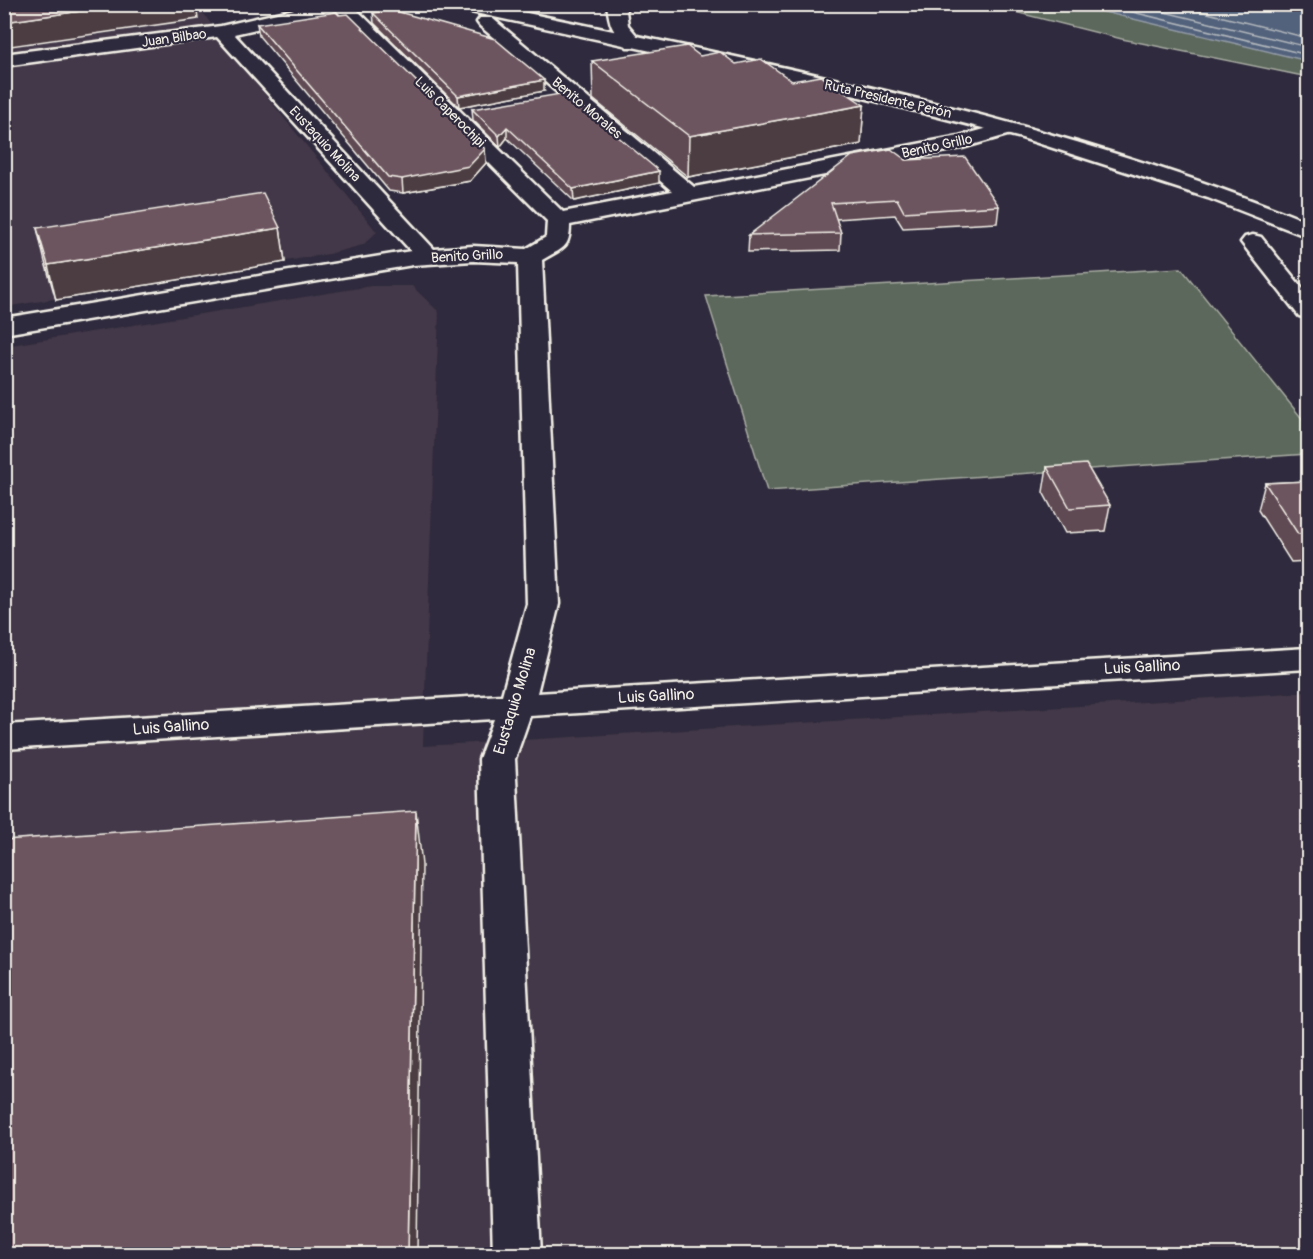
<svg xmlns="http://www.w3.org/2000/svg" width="1313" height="1259" viewBox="0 0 1313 1259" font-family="Pangolin,sans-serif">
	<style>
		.built { fill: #423748 }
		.green { fill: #5c675b; stroke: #a8aca2; stroke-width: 1.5 }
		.water { fill: #52627c; stroke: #939ba7; stroke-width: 1.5 }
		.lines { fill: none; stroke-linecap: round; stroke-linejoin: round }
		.shore { stroke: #b3b8bd; stroke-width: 1.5 }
		.minor-casing { stroke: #f4f1e8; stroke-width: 5 }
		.secondary-casing { stroke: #f4f1e8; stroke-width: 5 }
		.minor { fill: #2f2a3d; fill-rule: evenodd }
		.secondary { fill: #2f2a3d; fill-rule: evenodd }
		.wall { fill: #5e4953; stroke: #f4f1e8; stroke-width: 1.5 }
		.shaded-wall { fill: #4c3c43; stroke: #f4f1e8; stroke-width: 1.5 }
		.building { fill: #6d5560; stroke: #f4f1e8; stroke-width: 1.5 }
		.labels { text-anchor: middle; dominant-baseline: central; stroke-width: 4.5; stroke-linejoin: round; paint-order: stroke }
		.far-street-label { font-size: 14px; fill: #f4f1e8; stroke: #2f2a3d }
		.street-label { font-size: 16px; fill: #f4f1e8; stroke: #2f2a3d }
	</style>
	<rect width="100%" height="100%" fill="#2f2a3d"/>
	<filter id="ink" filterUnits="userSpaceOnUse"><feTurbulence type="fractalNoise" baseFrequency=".0167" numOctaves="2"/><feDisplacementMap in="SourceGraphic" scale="12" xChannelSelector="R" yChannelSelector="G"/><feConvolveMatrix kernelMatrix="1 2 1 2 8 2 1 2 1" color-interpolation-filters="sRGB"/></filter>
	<g filter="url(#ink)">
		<path class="built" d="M 5,5 L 190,5 L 205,15 L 223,43 L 377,232 L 363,245 L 329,254 L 5,307 Z
			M 371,286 L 412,286 L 439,312 L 423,746 L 1308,692 L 1308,1254 L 5,1254 L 5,346 Z"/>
		<path class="green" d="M 987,5 L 1308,5 L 1308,77 L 1122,39 Z
			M 1181,268 L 1308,426 L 1308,454 L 767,491 L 706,296 Z"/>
		<path class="water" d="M 1075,5 L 1308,5 L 1308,61 Z"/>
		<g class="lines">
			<path class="shore" d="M 1100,4 L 1308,55
				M 1132,4 L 1308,47
				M 1171,4 L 1308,38"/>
			<g class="minor-casing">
				<path id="minor" d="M 316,4 L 351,4 L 563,212 L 672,191 L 480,26 L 477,22 L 480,18 L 492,18 L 694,187 L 959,136 L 1007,123 L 1014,125 L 1017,129 L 1014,133 L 962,148 L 570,225 C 570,249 562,248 542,260 L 559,604 L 537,693 L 1308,648 L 1308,669 L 530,716 L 515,759 L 541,1254 L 493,1254 L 479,759 L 494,719 L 4,749 L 4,725 L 502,695 L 527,604 L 518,263 L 473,261 L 413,265 L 4,334 L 4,318 L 411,251 L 217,37 L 4,66 L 4,54 L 221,26 ZM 337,11 L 547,221 L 546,237 L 526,249 L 473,246 L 434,249 L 234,34 Z
					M 607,4 L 625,4 L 628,25 L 643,43 L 641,47 L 627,47 C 612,29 610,28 607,4 Z
					M 1253,235 L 1261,237 L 1308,295 L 1308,318 L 1299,316 L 1241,242 L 1245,237 Z"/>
			</g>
			<g class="secondary-casing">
				<path id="secondary" d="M 449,4 L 485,4 C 763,63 1044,115 1308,222 L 1308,237 L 1208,198 L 1022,138 L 840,92 L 457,9 Z"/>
			</g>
			<use href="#minor" class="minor"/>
			<use href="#secondary" class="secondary"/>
		</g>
		<path class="wall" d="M 373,13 L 544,91 L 459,107 L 374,23 Z
			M 257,24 L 485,149 L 486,163 L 470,181 L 403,193 L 389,191 L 259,36 Z
			M 700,56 L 736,64 L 864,105 L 861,144 L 688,177 L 593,99 L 592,61 Z
			M 472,109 L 659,183 L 574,201 L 507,138 L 500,147 L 473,120 Z
			M 906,160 L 999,206 L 997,223 L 903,228 L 895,215 L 836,219 L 841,233 L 840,250 L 748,252 L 749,235 Z
			M 37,228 L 280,228 L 285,262 L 56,300 L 45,262 Z
			M 1047,467 L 1110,505 L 1105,531 L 1065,533 L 1043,492 Z
			M 1308,481 L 1308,561 L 1291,562 L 1258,510 L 1265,483 Z"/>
		<path class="shaded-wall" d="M 130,4 L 196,4 L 198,19 L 4,47 L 4,22 Z
			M 544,80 L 544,91 L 459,107 L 458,96 Z
			M 864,105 L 861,144 L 688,177 L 689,136 Z
			M 507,127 L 507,138 L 500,147 L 499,136 Z
			M 485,149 L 486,163 L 470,181 L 403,193 L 402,179 Z
			M 659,171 L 659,183 L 574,201 L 573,189 Z
			M 280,228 L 285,262 L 56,300 L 48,265 Z
			M 416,811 L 422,865 L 417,1254 L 408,1254 Z"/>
		<path class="building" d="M 4,4 L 130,4 L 4,22 Z
			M 392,10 L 495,39 L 544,80 L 458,96 L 373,13 Z
			M 336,12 L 339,15 L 348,14 L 485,149 L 469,166 L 402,179 L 388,177 L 257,24 Z
			M 687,46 L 700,56 L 720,52 L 736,64 L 761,59 L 792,81 L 821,76 L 864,105 L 689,136 L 592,61 Z
			M 566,93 L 659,171 L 573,189 L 507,127 L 499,136 L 472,109 Z
			M 891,149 L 906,160 L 965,157 L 999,206 L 904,212 L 897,199 L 831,203 L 841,233 L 749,235 L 852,156 Z
			M 263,193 L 280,228 L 48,265 L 37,228 Z
			M 1086,464 L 1110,505 L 1070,508 L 1047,467 Z
			M 1308,481 L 1308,534 L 1298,534 L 1265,483 Z
			M 416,811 L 408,1254 L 4,1254 L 4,840 Z"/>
	</g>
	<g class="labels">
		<g class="far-street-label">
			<text transform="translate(174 38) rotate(-8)">Juan Bilbao</text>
			<text transform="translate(888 99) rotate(13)">Ruta Presidente Perón</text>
			<text transform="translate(587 108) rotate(40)">Benito Morales</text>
			<text transform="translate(450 112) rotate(45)">Luis Caperochipi</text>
			<text transform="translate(325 144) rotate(47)">Eustaquio Molina</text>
			<text transform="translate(937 146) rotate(-12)">Benito Grillo</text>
			<text transform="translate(467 256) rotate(-3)">Benito Grillo</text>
		</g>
		<g class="street-label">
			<text transform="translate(1142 667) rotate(-3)">Luis Gallino</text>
			<text transform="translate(656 696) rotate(-3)">Luis Gallino</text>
			<text transform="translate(515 701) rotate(-73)">Eustaquio Molina</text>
			<text transform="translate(171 727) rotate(-4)">Luis Gallino</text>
		</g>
	</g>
	<rect width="1313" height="1259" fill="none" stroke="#2f2a3d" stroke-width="24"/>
	<rect x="12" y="12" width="1289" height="1235" fill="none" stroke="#f4f1e8" stroke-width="2" filter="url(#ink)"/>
</svg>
